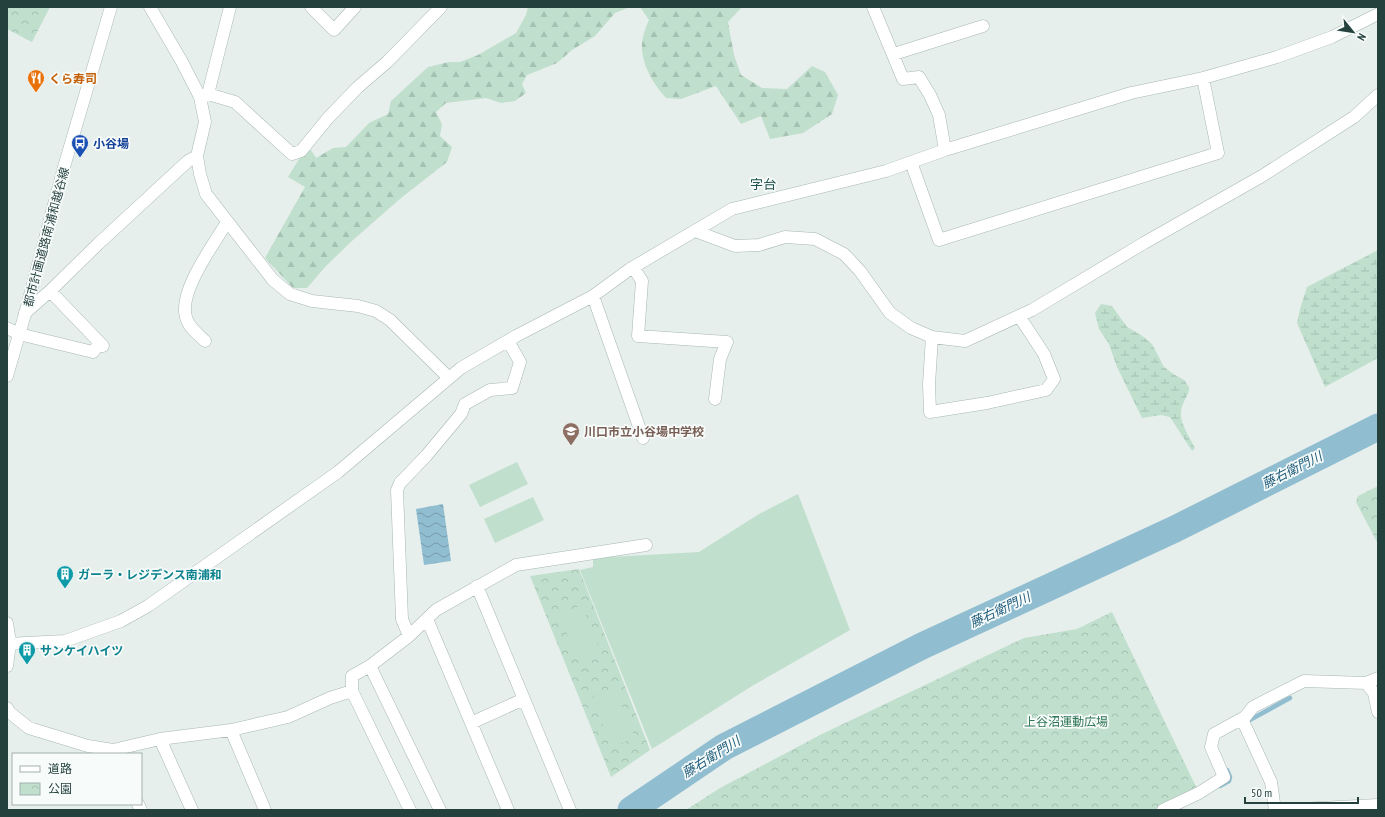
<svg xmlns="http://www.w3.org/2000/svg" width="1385" height="817" viewBox="0 0 1385 817" font-family="'PT Sans Narrow','Noto Sans JP',sans-serif">
	<style>
		.forest { fill: url(#forest-firs) }
		.wetland { fill: url(#wetland-marsh) }
		.park { fill: url(#park-crowns) }
		.pitch { fill: #c0dfcd }
		.water { fill: url(#water-waves) }
		.lines { fill: none; stroke-linecap: round; stroke-linejoin: round }
		.stream { stroke: #91bdd1; stroke-width: 4.5 }
		.river { stroke: #91bdd1; stroke-width: 27 }
		.minor-casing { stroke: #a8b7b4; stroke-width: 13 }
		.tertiary-casing { stroke: #a8b7b4; stroke-width: 13 }
		.minor { stroke: #fff; stroke-width: 12 }
		.tertiary { stroke: #fff; stroke-width: 12 }
		.labels { text-anchor: middle; dominant-baseline: central; stroke-width: 3.5; stroke-linejoin: round; paint-order: stroke }
		.food-label { font-size: 12px; font-weight: bold; fill: #c56008; stroke: #f7fbfa; text-anchor: start }
		.transit-label { font-size: 12px; font-weight: bold; fill: #164399; stroke: #f7fbfa; text-anchor: start }
		.street-label { font-size: 12px; fill: #25413e; stroke: #f7fbfa }
		.education-label { font-size: 12px; font-weight: bold; fill: #785e54; stroke: #f7fbfa; text-anchor: start }
		.culture-label { font-size: 12px; font-weight: bold; fill: #0d838f; stroke: #f7fbfa; text-anchor: start }
		.park-label { font-size: 12px; fill: #307757; stroke: #f7fbfa }
		.neighbourhood-label { font-size: 13px; fill: #21534f; stroke: #f7fbfa }
		.water-label { font-size: 13px; font-style: italic; fill: #205d7c; stroke: #f7fbfa }
	</style>
	<defs>
		<pattern id="forest-firs" width="22" height="20" patternUnits="userSpaceOnUse"><rect width="22" height="20" fill="#c0dfcd"/><path d="M5 1l3.5 6h-7zM16 11l3.5 6h-7z" fill="#a5c1b1"/></pattern>
		<pattern id="wetland-marsh" width="20" height="14" patternUnits="userSpaceOnUse"><rect width="20" height="14" fill="#c0dfcd"/><path d="M1 5h8M5 5V1M11 12h8M15 12V8" fill="none" stroke="#a5c1b1"/></pattern>
		<pattern id="park-crowns" width="20" height="18" patternUnits="userSpaceOnUse"><rect width="20" height="18" fill="#c0dfcd"/><path d="M2 6a3 3 0 1 1 6 0M12 15a3 3 0 1 1 6 0" fill="none" stroke="#a5c1b1"/></pattern>
		<pattern id="water-waves" width="16" height="10" patternUnits="userSpaceOnUse"><rect width="16" height="10" fill="#91bdd1"/><path d="M0 5q4-4 8 0t8 0" fill="none" stroke="#769bab"/></pattern>
	</defs>
	<rect width="100%" height="100%" fill="#e6efec"/>
	<path class="forest" d="M 528,7 L 630,7 L 615,13 L 595,36 L 572,50 L 557,63 L 527,75 L 522,84 L 526,93 L 515,101 L 501,103 L 486,98 L 446,103 L 436,112 L 442,124 L 440,136 L 452,147 L 447,162 L 401,198 L 353,240 L 326,266 L 307,288 L 293,288 L 265,258 L 305,187 L 288,177 L 299,159 L 311,150 L 316,158 L 333,148 L 346,147 L 369,123 L 388,114 L 391,101 L 428,67 L 449,62 L 460,62 L 478,55 L 516,33 L 526,15 Z
		M 640,7 L 742,7 L 728,22 L 734,55 L 741,75 L 762,88 L 787,89 L 812,66 L 825,72 L 838,95 L 832,114 L 803,133 L 770,139 L 761,116 L 741,124 L 716,86 L 681,99 L 666,98 C 654,85 644,68 642,51 C 641,40 645,29 649,20 Z"/>
	<path class="wetland" d="M 1378,250 L 1378,358 L 1325,387 L 1297,323 L 1300,309 L 1307,287 Z
		M 1101,304 L 1112,306 L 1127,327 L 1141,335 L 1152,344 L 1164,367 L 1175,375 L 1184,380 L 1189,387 C 1190,393 1185,398 1183,404 C 1176,419 1188,434 1195,448 L 1192,451 L 1170,417 L 1161,415 L 1142,418 L 1117,367 L 1109,344 L 1099,329 L 1095,313 Z"/>
	<path class="park" d="M 7,7 L 50,7 L 32,42 L 7,29 Z
		M 1378,486 L 1378,544 L 1356,502 L 1358,496 Z
		M 579,569 L 650,750 L 611,777 L 530,576 Z
		M 1112,612 L 1199,793 L 1162,810 L 686,810 L 720,788 L 822,734 L 1024,638 L 1077,629 Z"/>
	<path class="pitch" d="M 517,462 L 528,484 L 480,507 L 469,485 Z
		M 798,494 L 850,630 L 752,686 L 652,749 L 580,570 L 593,567 L 593,558 L 699,552 L 759,514 Z
		M 533,497 L 544,520 L 495,543 L 484,519 Z
		M 582,605 L 602,655 L 579,664 L 559,614 Z
		M 615,688 L 635,738 L 611,747 L 592,697 Z"/>
	<path class="water" d="M 443,504 L 451,561 L 424,565 L 416,509 Z"/>
	<g class="lines">
		<path class="stream" d="M 1246,722 L 1290,698
			M 1220,786 L 1229,781 L 1230,777 L 1227,770"/>
		<path class="river" d="M 631,810 L 724,747 L 922,646 L 1175,529 L 1378,427"/>
		<g class="minor-casing">
			<path id="minor" d="M 311,7 L 334,30 L 355,7
				M 873,7 L 903,79 L 919,77 L 930,95 L 939,115 L 945,150
				M 894,54 L 983,26
				M 208,94 L 230,7
				M 200,97 L 208,94 L 235,102 L 292,154 L 301,151 L 328,118 L 358,87 L 387,62 L 441,7
				M 197,156 L 200,174 L 206,194 L 273,280 L 290,294 L 312,301 L 358,306 L 376,311 L 390,320 L 449,378
				M 911,162 L 939,240 L 1218,153 L 1203,78
				M 695,231 L 735,246 L 759,245 L 785,237 L 815,239 L 844,254 L 860,271 L 890,313 L 911,328 L 932,337 L 965,341 L 1032,310 L 1144,243 L 1262,176 L 1354,117 L 1378,95
				M 633,267 L 642,281 L 638,336 L 727,342 L 720,359 L 715,399
				M 50,291 L 103,346
				M 593,296 L 643,438
				M 25,313 L 50,291 L 98,244 L 188,161 L 197,156 L 205,122 L 200,97 L 182,62 L 150,7
				M 19,334 L 93,352 L 100,343
				M 932,337 L 929,384 L 930,412 L 987,403 L 1046,390 L 1054,379 L 1044,354 L 1019,316
				M 205,341 C 198,334 188,327 186,317 C 178,292 214,244 227,222
				M 477,586 L 570,810
				M 427,619 L 508,810
				M 7,623 L 10,643 L 7,666
				M 409,636 L 402,619 L 397,490 L 400,483 L 426,456 L 461,414 L 465,404 L 490,390 L 512,388 L 520,362 L 508,341
				M 7,644 L 65,641 L 121,621 L 148,606 L 338,472 L 461,368 L 516,336 L 593,296 L 630,269 L 732,209 L 886,171 L 945,150 L 1131,93 L 1203,78 L 1277,57 L 1332,37 L 1378,14
				M 370,666 L 440,810
				M 1378,678 L 1366,683 L 1374,693 L 1378,712
				M 352,691 L 410,810
				M 7,708 L 9,712 L 29,728 L 88,746 L 113,750 L 160,739 L 231,730 L 288,717 L 330,698 L 352,691 L 352,676 L 370,666 L 409,636 L 436,610 L 516,565 L 646,545
				M 1242,719 L 1271,782 L 1275,810
				M 471,723 L 524,699
				M 231,730 L 265,810
				M 160,739 L 192,810
				M 138,804 L 141,810
				M 1163,810 L 1199,793 L 1224,777 L 1211,747 L 1214,734 L 1245,717 L 1253,707 L 1304,681 L 1366,683
				M 1281,810 L 1378,805"/>
		</g>
		<g class="tertiary-casing">
			<path id="tertiary" d="M 7,328 L 19,334
				M 7,376 L 25,314 L 64,167 L 111,7"/>
		</g>
		<use href="#minor" class="minor"/>
		<use href="#tertiary" class="tertiary"/>
	</g>
	<defs>
		<g id="restaurant-pin" transform="scale(0.9)"><path d="M0 17L-7.5 6A9.5 9.5 0 1 1 7.5 6Z" fill="#e8710a" stroke="#f7fbfa"/><path d="M-5-6h1v4h1v-4h1v4h1v-4h1v5L-1.5 .5V6h-2V.5L-5-1ZM5-6V6H3V1.5H1.5Q1.5-4 5-6Z" fill="#fff"/></g>
		<g id="bus-pin" transform="scale(0.9)"><path d="M0 17L-7.5 6A9.5 9.5 0 1 1 7.5 6Z" fill="#1a4fb4" stroke="#f7fbfa"/><path d="M-5-6H5V4H4V6H2V4H-2V6H-4V4H-5ZM-3.5-4V0h7V-4ZM-3.5 1.2v1.5H-2V1.2ZM2 1.2v1.5H3.5V1.2Z" fill="#fff"/></g>
		<g id="school-pin" transform="scale(0.9)"><path d="M0 17L-7.5 6A9.5 9.5 0 1 1 7.5 6Z" fill="#8d6e63" stroke="#f7fbfa"/><path d="M0-5L7-2L0 1L-7-2ZM-4 1L0 2.5L4 1V4Q0 6-4 4Z" fill="#fff"/></g>
		<g id="building-pin" transform="scale(0.9)"><path d="M0 17L-7.5 6A9.5 9.5 0 1 1 7.5 6Z" fill="#0f9aa8" stroke="#f7fbfa"/><path d="M-4-6H4V6H1V3H-1V6H-4ZM-2.5-4.3h1.7v1.8h-1.7ZM.8-4.3h1.7v1.8H.8ZM-2.5-1h1.7V.8h-1.7ZM.8-1h1.7V.8H.8Z" fill="#fff"/></g>
	</defs>
	<g fill-rule="evenodd">
		<use href="#restaurant-pin" x="36" y="78"/>
		<use href="#bus-pin" x="80" y="143"/>
		<use href="#school-pin" x="571" y="431"/>
		<use href="#building-pin" x="65" y="574"/>
		<use href="#building-pin" x="27" y="650"/>
	</g>
	<g class="labels">
		<g class="food-label">
			<text x="49" y="78">くら寿司</text>
		</g>
		<g class="transit-label">
			<text x="93" y="143">小谷場</text>
		</g>
		<g class="street-label">
			<text transform="translate(46 237) rotate(-75)">都市計画道路南浦和越谷線</text>
		</g>
		<g class="education-label">
			<text x="584" y="431">川口市立小谷場中学校</text>
		</g>
		<g class="culture-label">
			<text x="78" y="574">ガーラ・レジデンス南浦和</text>
			<text x="40" y="650">サンケイハイツ</text>
		</g>
		<g class="park-label">
			<text x="1066" y="721">上谷沼運動広場</text>
		</g>
		<g class="neighbourhood-label">
			<text x="763" y="184">字台</text>
		</g>
		<g class="water-label">
			<text transform="translate(1292 470) rotate(-27)">藤右衛門川</text>
			<text transform="translate(1000 610) rotate(-25)">藤右衛門川</text>
			<text transform="translate(711 757) rotate(-32)">藤右衛門川</text>
		</g>
	</g>
	<rect width="1385" height="817" fill="none" stroke="#25413e" stroke-width="16"/>
	<rect x="12" y="753" width="130" height="52" fill="#f7fbfa" stroke="#a3b1af"/>
	<rect x="20" y="766" width="20" height="6" fill="#ffffff" stroke="#a3b1af"/>
	<text x="48" y="773" font-size="12" fill="#25413e">道路</text>
	<rect x="20" y="783" width="20" height="12" fill="url(#park-crowns)" stroke="#a3b1af"/>
	<text x="48" y="793" font-size="12" fill="#25413e">公園</text>
	<g transform="translate(1353 32) rotate(120)" stroke="#f7fbfa" stroke-width="3" paint-order="stroke">
	<path d="M0-3L7 15L0 10L-7 15Z" fill="#25413e"/>
	<text y="-6" font-size="11" font-weight="bold" text-anchor="middle" fill="#25413e">N</text>
	</g>
	<path d="M1245 797v6h113v-6" fill="none" stroke="#25413e" stroke-width="2"/>
	<text x="1251" y="797" font-size="12" fill="#25413e" stroke="#f7fbfa" stroke-width="3" paint-order="stroke">50 m</text>
</svg>
